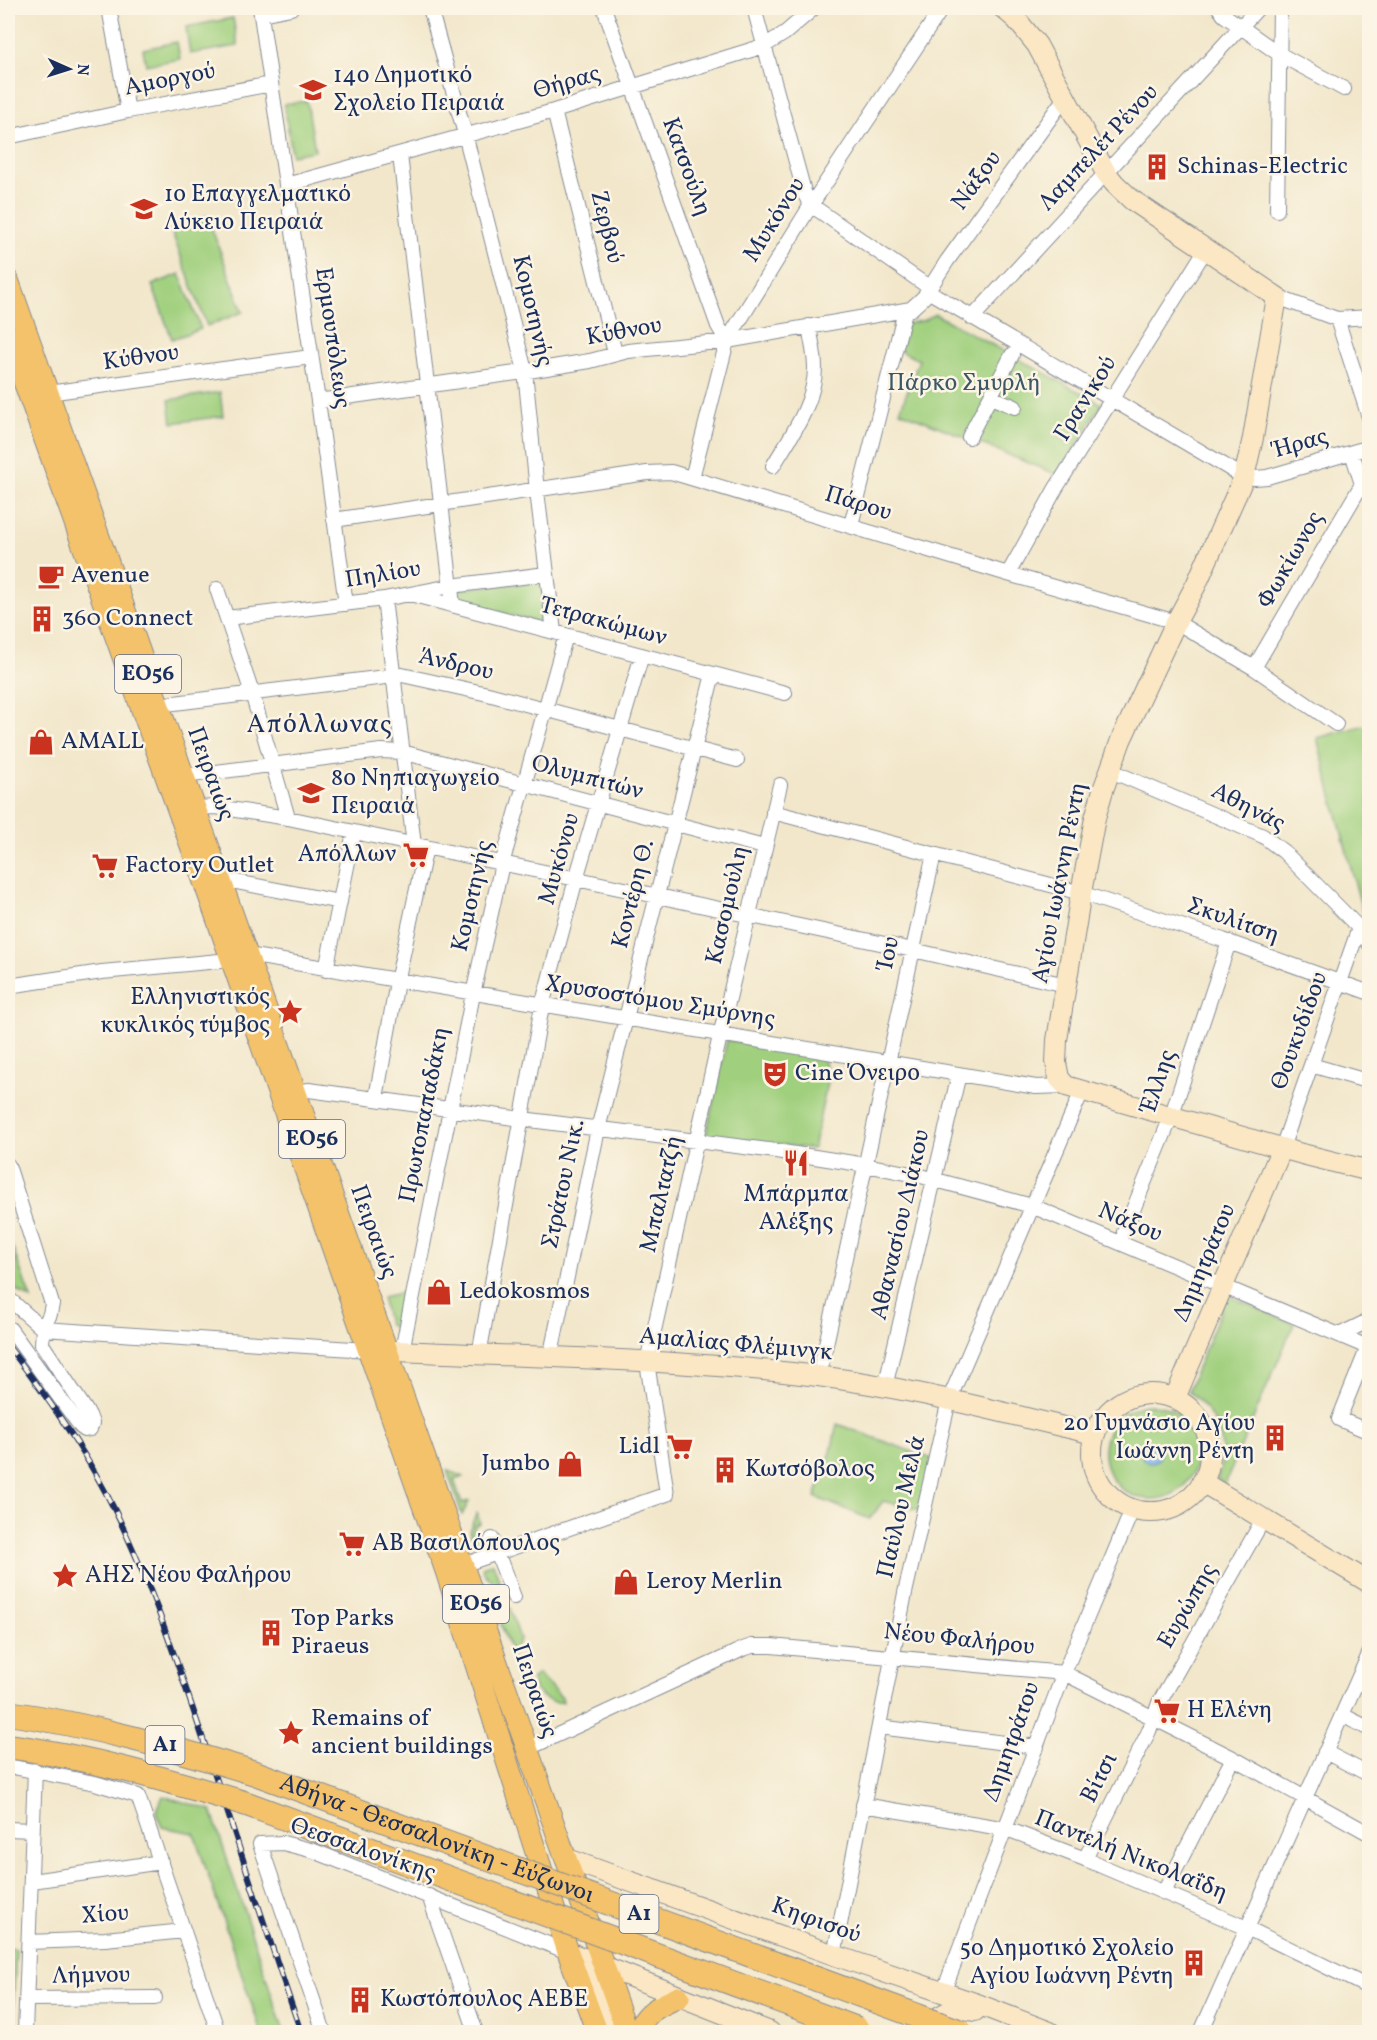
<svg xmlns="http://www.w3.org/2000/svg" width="1377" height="2040" viewBox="0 0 1377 2040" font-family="Vollkorn,serif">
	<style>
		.green { fill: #a0d07e; stroke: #5e806e; stroke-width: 1.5 }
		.water { fill: #83baf3; stroke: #4f74a8; stroke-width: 1.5 }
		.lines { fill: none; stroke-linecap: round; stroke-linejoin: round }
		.street-casing { stroke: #868b94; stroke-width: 16 }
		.secondary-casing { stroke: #868b94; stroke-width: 22 }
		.primary-casing { stroke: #868b94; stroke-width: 23 }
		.street { stroke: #fff; stroke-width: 14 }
		.secondary { stroke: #fbe7c3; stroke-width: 20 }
		.primary { stroke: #f4c26a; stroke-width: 21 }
		.rail-casing { stroke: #1b2f5e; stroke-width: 6 }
		.rail { stroke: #fcf5e5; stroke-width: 4; stroke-dasharray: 11; stroke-linecap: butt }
		.highway-bridge-casing { stroke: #868b94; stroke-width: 26; stroke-linecap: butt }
		.highway-bridge { stroke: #f4c26a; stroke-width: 24 }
		.labels { text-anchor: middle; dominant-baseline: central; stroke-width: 5; stroke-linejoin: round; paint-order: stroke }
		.shield { fill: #fcf5e5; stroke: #5e6a86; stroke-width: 1.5 }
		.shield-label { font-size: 22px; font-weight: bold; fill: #1b2f5e }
		.poi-label { font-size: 24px; fill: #1b2f5e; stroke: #fcf5e5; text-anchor: start }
		.street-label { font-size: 24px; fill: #1b2f5e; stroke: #fcf5e5 }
		.park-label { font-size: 24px; fill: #3c5766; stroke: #fcf5e5 }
		.neighbourhood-label { font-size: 26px; letter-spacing: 1.5px; fill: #1b2f5e; stroke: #fcf5e5 }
	</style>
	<rect width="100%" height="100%" fill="#fcf5e5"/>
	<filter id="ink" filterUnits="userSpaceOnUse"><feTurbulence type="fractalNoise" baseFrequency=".0167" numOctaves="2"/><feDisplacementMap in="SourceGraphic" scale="12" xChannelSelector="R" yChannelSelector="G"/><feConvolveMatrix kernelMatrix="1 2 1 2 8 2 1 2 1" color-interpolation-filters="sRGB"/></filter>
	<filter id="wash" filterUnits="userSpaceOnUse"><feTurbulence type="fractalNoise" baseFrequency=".008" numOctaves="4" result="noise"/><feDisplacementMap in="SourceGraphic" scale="24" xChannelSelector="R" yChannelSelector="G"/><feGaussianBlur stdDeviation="1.35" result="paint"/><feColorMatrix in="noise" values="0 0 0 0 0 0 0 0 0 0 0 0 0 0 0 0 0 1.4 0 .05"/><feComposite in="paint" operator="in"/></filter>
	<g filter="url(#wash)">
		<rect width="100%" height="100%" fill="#f2e7cb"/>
		<path class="green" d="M 233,18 L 238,46 L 190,54 L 186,27 Z
			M 177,42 L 180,59 L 146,65 L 143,49 Z
			M 307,101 L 315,151 L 292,155 L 284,104 Z
			M 207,216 L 243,312 L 207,326 L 171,230 Z
			M 180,274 L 201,329 L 172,339 L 152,285 Z
			M 935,314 L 1102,404 L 1058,475 L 900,411 L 919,360 L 900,351 L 907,324 L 925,320 Z
			M 220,392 L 223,416 L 172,423 L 169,400 Z
			M 542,580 L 549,625 L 426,593 Z
			M 1369,724 L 1369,933 L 1368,933 L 1317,738 Z
			M 727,1040 L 820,1054 L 829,1074 L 813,1149 L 706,1135 Z
			M 12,1246 L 31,1299 L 8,1285 L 8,1250 Z
			M 405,1292 L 396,1326 L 392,1327 L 388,1324 L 382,1297 Z
			M 1227,1295 L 1294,1324 L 1225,1484 L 1217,1479 C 1231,1445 1215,1413 1188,1391 Z
			M1104 1452a47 47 0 1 1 94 0a47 47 0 1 1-94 0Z
			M 837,1424 L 932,1459 L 919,1510 L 883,1501 L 870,1519 L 815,1497 L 831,1452 Z
			M 447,1470 L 463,1477 L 454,1480 L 462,1503 L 469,1501 L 462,1515 Z
			M 477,1513 L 480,1523 L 474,1526 L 479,1542 L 472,1544 L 470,1528 Z
			M 493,1563 L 501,1585 C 492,1580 485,1578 482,1567 Z
			M 493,1601 L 510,1608 L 520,1639 L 512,1655 Z
			M 538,1674 L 562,1698 L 563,1702 C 549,1704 533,1694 532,1679 Z
			M 163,1796 L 211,1810 L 284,2032 L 261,2032 L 194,1833 L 162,1827 L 156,1813 Z
			M 8,1948 L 16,1949 L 13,2009 L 8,2008 Z"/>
		<path class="water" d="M1142 1454a9 9 0 1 1 18 0a9 9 0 1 1-18 0Z"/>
	</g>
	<g filter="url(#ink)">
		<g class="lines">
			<g class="street-casing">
				<path id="street" d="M 109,8 L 128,111
					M 260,8 L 318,401 L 346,604
					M 430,8 L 465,134 L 525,371 L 537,491 L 554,632
					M 604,8 L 718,326 L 727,341
					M 754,8 L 805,195 L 811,205 L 930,288
					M 1219,8 L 1224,15 L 1279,54 L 1344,89
					M 261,14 L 291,8
					M 554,111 L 615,353
					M 8,137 L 128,111 L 271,84
					M 400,155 L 453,605
					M 286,185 L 554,111 L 764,46 L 785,33 L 814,8
					M 1277,210 L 1280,8
					M 928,291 L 1244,477 L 1255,478 L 1267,477 L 1370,447
					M 1277,297 L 1337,319 L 1370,317
					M 972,318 L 1258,8
					M 1337,319 L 1370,420
					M 48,393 L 311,357
					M 991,397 L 1015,407
					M 318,401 L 516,373 L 590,361 L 628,351 L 727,341 L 911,309 L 924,297 L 947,261 L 1064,99
					M 969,437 L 1012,355
					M 1352,453 L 1362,484
					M 773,466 C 790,437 815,404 815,368 C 815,354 811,340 809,326
					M 692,478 L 727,341 L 811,205 L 942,8
					M 334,520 L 647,473 L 671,472 L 1008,574 L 1176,622 L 1254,668 L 1336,724
					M 851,525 L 905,311
					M 1008,574 L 1056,488 L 1206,249
					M 217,589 L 252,693 L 288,818
					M 410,594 L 785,693
					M 384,599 L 414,845
					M 227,618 L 384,599 L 451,586 L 546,574
					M 1254,668 L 1362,484 L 1370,479
					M 158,705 L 402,675 L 488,694 L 737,760
					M 1109,770 L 1263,836 L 1284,852 L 1359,928 L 1370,945
					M 184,776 L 381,751 L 402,752 L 764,847
					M 195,808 L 216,807 L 288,818 L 913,950 L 1066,985
					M 773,812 L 1081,893 L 1223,940 L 1370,993
					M 221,882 L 236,882 L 340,902
					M 247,955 L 1036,1087 L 1066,1086
					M 326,970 L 354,832
					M 8,986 L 102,972 L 230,960
					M 1311,1065 L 1370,1082
					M 296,1092 L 309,1090 L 522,1119 L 776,1151 L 866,1165 L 921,1176 L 1032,1206 L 1370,1348
					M 376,1098 L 397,982 L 426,847
					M 1282,1148 L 1359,928
					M 8,1165 L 52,1304 L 50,1314 L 43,1329 L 42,1344 L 89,1415 L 92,1423 L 90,1429 L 85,1430 L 81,1427 L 10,1329 L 8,1329
					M 1124,1232 L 1171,1117 L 1229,942
					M 8,1298 L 43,1329
					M 43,1329 L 368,1350
					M 1339,1335 L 1370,1320
					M 1368,1347 L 1339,1419 L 1370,1432
					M 402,1351 L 473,994 L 502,864 L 566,635
					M 479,1355 L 542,1006 L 576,879 L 642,655
					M 550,1358 L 598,1129 L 713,674
					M 819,1376 L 934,854
					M 885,1387 L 959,1074
					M 492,1539 L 514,1597
					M 463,1565 L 667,1494 L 647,1362 L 720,1036 L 780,785
					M 1342,1715 L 1370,1729
					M 879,1727 L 1037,1747
					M 527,1749 L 743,1649 L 752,1646 L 771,1646 L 1064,1673 L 1233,1758 L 1370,1834
					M 1325,1752 L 1370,1775
					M 8,1766 L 95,1783 L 138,1796 L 218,2032
					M 863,1805 L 1007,1829 L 1085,1859 L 1247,1928 L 1370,1988
					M 8,1829 L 32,1830
					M 1085,1859 L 1149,1731 L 1159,1703 L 1264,1518
					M 32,1881 L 161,1862
					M 1164,1892 L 1233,1758
					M 429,1896 L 476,2032
					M 29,1942 L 105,1939 L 184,1931
					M 834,1955 L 905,1593 L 949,1400 L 1082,1091
					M 943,1993 L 1064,1673 L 1132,1510
					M 26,1999 L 155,1998
					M 25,2032 L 35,1770
					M 324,2032 L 260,1844 L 283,1843 L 314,1851 L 568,1952
					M 1201,2032 L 1370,1652"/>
			</g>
			<g class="secondary-casing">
				<path id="secondary" d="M 1003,8 L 1016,19 L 1037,45 L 1106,173 L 1115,184 L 1132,200 L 1277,297 L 1253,438 L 1244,477 L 1196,585 L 1176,622 L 1121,740 L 1103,790 L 1095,818 L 1081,893 L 1057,1040 L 1056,1063 L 1059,1078 L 1066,1086 L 1302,1154 L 1370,1171
					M 374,1350 C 522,1357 671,1358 818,1376 C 912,1388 1003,1413 1094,1434
					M1092 1453a59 59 0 1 1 118 0a59 59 0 1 1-118 0Z
					M 1175,1398 L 1282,1148
					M 1202,1482 L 1370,1583
					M 565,1858 L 834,1955 L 980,2005 L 1050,2032
					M 568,1952 L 770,2032
					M 573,1959 L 608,2005 L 616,2024
					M 925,2032 C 937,2013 954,2006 975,2011"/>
			</g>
			<g class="primary-casing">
				<path id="primary" d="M 8,280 L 366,1291 L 627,2032
					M 8,337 L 208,893 L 446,1571 L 568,1952 L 597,2032
					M 638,2032 C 645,2011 660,2006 679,1997"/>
			</g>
			<use href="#street" class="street"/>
			<use href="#secondary" class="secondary"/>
			<use href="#primary" class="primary"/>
			<g class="rail-casing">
				<path id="rail" d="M 8,1346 C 44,1393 78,1440 106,1493 C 147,1571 175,1656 203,1739 C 236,1836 267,1935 301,2032"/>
			</g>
			<use href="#rail" class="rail"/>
			<g class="highway-bridge-casing">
				<g id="highway-bridge">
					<path id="s1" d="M 8,1713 C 92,1725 173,1748 255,1773 L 961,2032"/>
					<path d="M 8,1746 C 89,1757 168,1780 247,1804 L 857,2029"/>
				</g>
			</g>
			<use href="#highway-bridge" class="highway-bridge"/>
		</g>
	</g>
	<defs>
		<g id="school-bare" transform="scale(2.07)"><path d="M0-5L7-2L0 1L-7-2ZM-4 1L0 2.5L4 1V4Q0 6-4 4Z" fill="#c8321e" stroke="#fcf5e5" stroke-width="2.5" paint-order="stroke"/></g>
		<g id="building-bare" transform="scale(2.07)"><path d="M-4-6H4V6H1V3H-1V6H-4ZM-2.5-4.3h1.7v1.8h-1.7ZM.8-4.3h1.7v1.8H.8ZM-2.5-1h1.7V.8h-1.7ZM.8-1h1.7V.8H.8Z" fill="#c8321e" stroke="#fcf5e5" stroke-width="2.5" paint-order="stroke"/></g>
		<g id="cafe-bare" transform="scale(2.07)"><path d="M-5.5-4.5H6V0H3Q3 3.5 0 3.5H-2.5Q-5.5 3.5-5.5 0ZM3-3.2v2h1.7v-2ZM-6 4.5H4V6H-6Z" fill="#c8321e" stroke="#fcf5e5" stroke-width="2.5" paint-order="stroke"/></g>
		<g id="shop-bare" transform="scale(2.07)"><path d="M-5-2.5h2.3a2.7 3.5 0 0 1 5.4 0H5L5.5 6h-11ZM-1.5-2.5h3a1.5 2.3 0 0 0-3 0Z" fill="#c8321e" stroke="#fcf5e5" stroke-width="2.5" paint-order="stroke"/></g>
		<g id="supermarket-bare" transform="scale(2.07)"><path d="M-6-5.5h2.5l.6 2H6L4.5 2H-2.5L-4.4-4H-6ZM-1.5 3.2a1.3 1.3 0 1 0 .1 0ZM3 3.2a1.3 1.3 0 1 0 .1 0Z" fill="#c8321e" stroke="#fcf5e5" stroke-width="2.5" paint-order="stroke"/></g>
		<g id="sight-bare" transform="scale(2.07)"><path d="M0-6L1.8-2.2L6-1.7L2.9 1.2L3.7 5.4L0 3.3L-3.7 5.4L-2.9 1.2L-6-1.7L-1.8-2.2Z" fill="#c8321e" stroke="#fcf5e5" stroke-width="2.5" paint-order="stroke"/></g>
		<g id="theatre-bare" transform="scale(2.07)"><path d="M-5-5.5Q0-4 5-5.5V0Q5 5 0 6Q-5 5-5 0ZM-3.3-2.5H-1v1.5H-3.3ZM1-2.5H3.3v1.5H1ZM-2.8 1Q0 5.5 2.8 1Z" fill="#c8321e" stroke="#fcf5e5" stroke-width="2.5" paint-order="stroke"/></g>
		<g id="restaurant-bare" transform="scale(2.07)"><path d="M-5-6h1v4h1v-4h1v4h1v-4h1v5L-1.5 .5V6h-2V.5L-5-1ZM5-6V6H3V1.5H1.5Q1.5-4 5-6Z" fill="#c8321e" stroke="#fcf5e5" stroke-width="2.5" paint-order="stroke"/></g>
	</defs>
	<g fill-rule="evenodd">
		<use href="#school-bare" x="313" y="90"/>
		<use href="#building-bare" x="1157" y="167"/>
		<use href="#school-bare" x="144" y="209"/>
		<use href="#cafe-bare" x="51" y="576"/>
		<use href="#building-bare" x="42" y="619"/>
		<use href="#shop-bare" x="41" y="742"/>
		<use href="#school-bare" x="311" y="793"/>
		<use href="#supermarket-bare" x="416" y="855"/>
		<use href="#supermarket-bare" x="105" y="866"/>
		<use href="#sight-bare" x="290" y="1012"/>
		<use href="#theatre-bare" x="775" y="1074"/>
		<use href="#restaurant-bare" x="796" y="1163"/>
		<use href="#shop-bare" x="439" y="1292"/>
		<use href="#building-bare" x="1275" y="1438"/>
		<use href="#supermarket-bare" x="680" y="1447"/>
		<use href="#shop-bare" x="570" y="1464"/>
		<use href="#building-bare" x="725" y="1470"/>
		<use href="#supermarket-bare" x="352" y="1544"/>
		<use href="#sight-bare" x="65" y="1576"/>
		<use href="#shop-bare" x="626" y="1582"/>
		<use href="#building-bare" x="271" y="1633"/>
		<use href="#supermarket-bare" x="1167" y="1711"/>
		<use href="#sight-bare" x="291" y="1733"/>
		<use href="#building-bare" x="1194" y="1963"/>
		<use href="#building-bare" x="360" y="2000"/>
	</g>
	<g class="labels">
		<g class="shield">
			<rect x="115" y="655" width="66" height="38" rx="4.5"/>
			<rect x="279" y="1120" width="66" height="38" rx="4.5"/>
			<rect x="443" y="1585" width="66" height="38" rx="4.5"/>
			<rect x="145.5" y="1726" width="39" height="38" rx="4.5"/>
			<rect x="619.5" y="1895" width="39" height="38" rx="4.5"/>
		</g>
		<g class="shield-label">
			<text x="148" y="674">ΕΟ56</text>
			<text x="312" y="1139">ΕΟ56</text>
			<text x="476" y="1604">ΕΟ56</text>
			<text x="165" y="1745">Α1</text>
			<text x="639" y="1914">Α1</text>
		</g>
		<g class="poi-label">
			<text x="333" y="76">14ο Δημοτικό<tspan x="333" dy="28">Σχολείο Πειραιά</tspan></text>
			<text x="1177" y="167">Schinas-Electric</text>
			<text x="164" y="195">1ο Επαγγελματικό<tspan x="164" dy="28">Λύκειο Πειραιά</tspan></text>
			<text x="71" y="576">Avenue</text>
			<text x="62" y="619">360 Connect</text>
			<text x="61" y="742">AMALL</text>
			<text x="331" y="779">8ο Νηπιαγωγείο<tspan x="331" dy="28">Πειραιά</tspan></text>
			<text x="396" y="855" text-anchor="end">Απόλλων</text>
			<text x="125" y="866">Factory Outlet</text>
			<text x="270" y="998" text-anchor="end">Ελληνιστικός<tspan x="270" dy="28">κυκλικός τύμβος</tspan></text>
			<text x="795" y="1074">Cine Όνειρο</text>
			<text x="796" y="1195" text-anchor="middle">Μπάρμπα<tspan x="796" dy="28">Αλέξης</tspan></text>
			<text x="459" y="1292">Ledokosmos</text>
			<text x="1255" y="1424" text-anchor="end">2ο Γυμνάσιο Αγίου<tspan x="1255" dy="28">Ιωάννη Ρέντη</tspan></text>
			<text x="660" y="1447" text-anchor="end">Lidl</text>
			<text x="550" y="1464" text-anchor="end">Jumbo</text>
			<text x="745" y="1470">Κωτσόβολος</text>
			<text x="372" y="1544">ΑΒ Βασιλόπουλος</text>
			<text x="85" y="1576">ΑΗΣ Νέου Φαλήρου</text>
			<text x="646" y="1582">Leroy Merlin</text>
			<text x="291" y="1619">Top Parks<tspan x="291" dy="28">Piraeus</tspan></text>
			<text x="1187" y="1711">Η Ελένη</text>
			<text x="311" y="1719">Remains of<tspan x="311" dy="28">ancient buildings</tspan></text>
			<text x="1174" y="1949" text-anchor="end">5ο Δημοτικό Σχολείο<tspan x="1174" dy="28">Αγίου Ιωάννη Ρέντη</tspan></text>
			<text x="380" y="2000">Κωστόπουλος ΑΕΒΕ</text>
		</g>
		<g class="street-label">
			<text transform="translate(170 80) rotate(-11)">Αμοργού</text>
			<text transform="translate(567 83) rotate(-16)">Θήρας</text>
			<text transform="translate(1099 148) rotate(-47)">Λαμπελέτ Ρένου</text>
			<text transform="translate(686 167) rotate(70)">Κατσούλη</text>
			<text transform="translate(977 181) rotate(-54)">Νάξου</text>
			<text transform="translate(775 220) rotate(-58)">Μυκόνου</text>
			<text transform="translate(606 227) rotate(76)">Ζερβού</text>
			<text transform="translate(532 311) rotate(77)">Κομοτηνής</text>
			<text transform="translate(624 332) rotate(-10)">Κύθνου</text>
			<text transform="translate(332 338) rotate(82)">Ερμουπόλεως</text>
			<text transform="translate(141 358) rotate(-8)">Κύθνου</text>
			<text transform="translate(1086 399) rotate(-58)">Γρανικού</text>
			<text transform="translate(1301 444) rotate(-16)">Ήρας</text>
			<text transform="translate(858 504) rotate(17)">Πάρου</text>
			<text transform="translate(1291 560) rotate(-60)">Φωκίωνος</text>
			<text transform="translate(383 575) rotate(-9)">Πηλίου</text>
			<text transform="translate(603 622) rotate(15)">Τετρακώμων</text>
			<text transform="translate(456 665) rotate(13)">Άνδρου</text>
			<text transform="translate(210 774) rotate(70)">Πειραιώς</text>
			<text transform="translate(587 778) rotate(15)">Ολυμπιτών</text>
			<text transform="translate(1248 808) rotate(27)">Αθηνάς</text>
			<text transform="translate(560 859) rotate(-74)">Μυκόνου</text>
			<text transform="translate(1060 883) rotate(-79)">Αγίου Ιωάννη Ρέντη</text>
			<text transform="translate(634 894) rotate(-76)">Κοντέρη Θ.</text>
			<text transform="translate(473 896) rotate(-77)">Κομοτηνής</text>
			<text transform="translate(728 905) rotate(-77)">Κασομούλη</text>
			<text transform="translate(1233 921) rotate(19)">Σκυλίτση</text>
			<text transform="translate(889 953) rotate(-78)">Ίου</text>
			<text transform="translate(660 1002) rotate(9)">Χρυσοστόμου Σμύρνης</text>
			<text transform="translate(1300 1031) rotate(-70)">Θουκυδίδου</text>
			<text transform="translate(1159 1081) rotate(-71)">Έλλης</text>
			<text transform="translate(425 1115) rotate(-79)">Πρωτοπαπαδάκη</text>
			<text transform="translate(564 1184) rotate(-78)">Στράτου Νικ.</text>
			<text transform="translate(662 1194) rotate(-77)">Μπαλτατζή</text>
			<text transform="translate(1130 1223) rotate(23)">Νάξου</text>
			<text transform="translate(901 1225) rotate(-77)">Αθανασίου Διάκου</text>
			<text transform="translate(373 1232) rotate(70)">Πειραιώς</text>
			<text transform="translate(1205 1263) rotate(-67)">Δημητράτου</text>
			<text transform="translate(736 1345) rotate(5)">Αμαλίας Φλέμινγκ</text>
			<text transform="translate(902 1507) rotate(-77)">Παύλου Μελά</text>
			<text transform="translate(1188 1606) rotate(-60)">Ευρώπης</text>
			<text transform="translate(959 1640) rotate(6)">Νέου Φαλήρου</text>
			<text transform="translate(534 1691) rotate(71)">Πειραιώς</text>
			<text transform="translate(1012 1742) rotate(-70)">Δημητράτου</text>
			<text transform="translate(1100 1778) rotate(-63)">Βίτσι</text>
			<text stroke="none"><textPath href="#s1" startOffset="448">Αθήνα - Θεσσαλονίκη - Εύζωνοι</textPath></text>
			<text transform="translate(363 1850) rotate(19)">Θεσσαλονίκης</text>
			<text transform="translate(1131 1856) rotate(22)">Παντελή Νικολαΐδη</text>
			<text transform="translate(105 1915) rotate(-4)">Χίου</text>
			<text transform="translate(816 1921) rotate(20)">Κηφισού</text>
			<text transform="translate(91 1976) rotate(-1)">Λήμνου</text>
		</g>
		<g class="park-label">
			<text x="964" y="384">Πάρκο Σµυρλή</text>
		</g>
		<g class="neighbourhood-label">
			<text x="320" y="725">Απόλλωνας</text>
		</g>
	</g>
	<rect width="1377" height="2040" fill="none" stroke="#fcf5e5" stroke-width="30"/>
	<g transform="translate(69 69) rotate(93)" stroke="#fcf5e5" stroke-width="4.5" paint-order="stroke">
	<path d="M0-4.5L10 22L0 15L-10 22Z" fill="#1b2f5e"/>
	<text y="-9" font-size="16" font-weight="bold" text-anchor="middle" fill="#1b2f5e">N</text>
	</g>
</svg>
